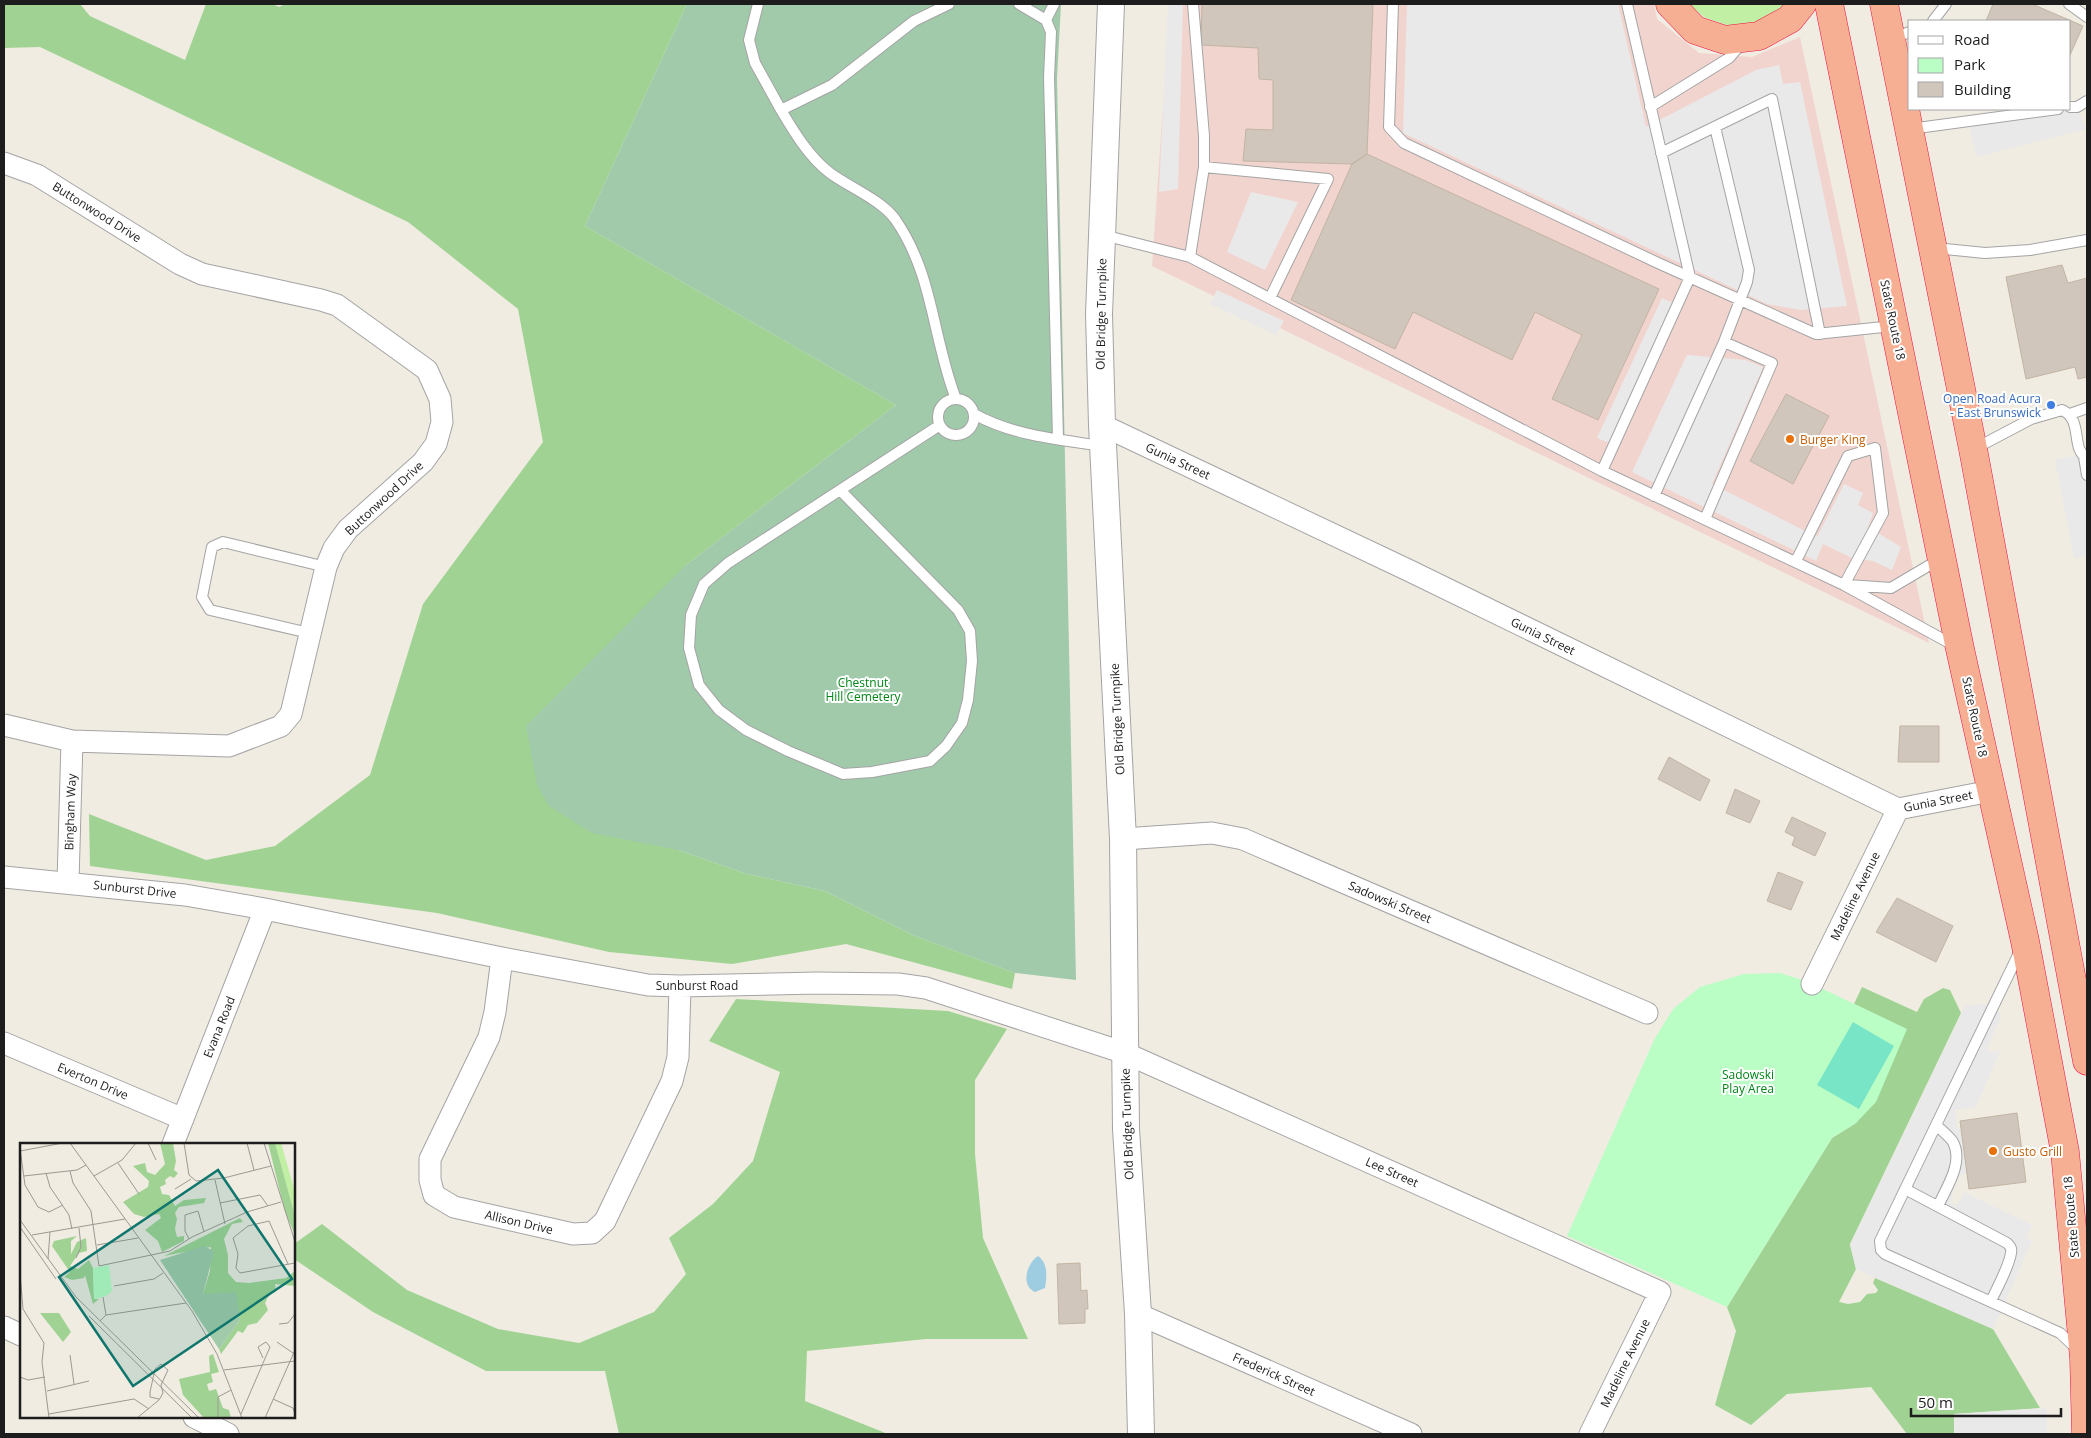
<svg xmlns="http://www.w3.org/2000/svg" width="2091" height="1438" viewBox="0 0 2091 1438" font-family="'Open Sans',sans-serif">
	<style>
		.commercial { fill: #f2d4cf }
		.grass { fill: #c1efa3 }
		.forest { fill: #a0d393 }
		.cemetery { fill: #a1caab }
		.park { fill: #bafec6 }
		.pitch { fill: #78e6c6 }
		.parking { fill: #e9e9e9 }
		.water { fill: #9ecce1 }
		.building { fill: #d0c6bb; stroke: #c2b4a3 }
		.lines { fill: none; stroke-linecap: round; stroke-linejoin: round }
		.service-casing { stroke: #a4a4a4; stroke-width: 12 }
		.minor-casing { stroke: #a4a4a4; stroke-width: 23 }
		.tertiary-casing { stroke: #a4a4a4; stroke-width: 28 }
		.trunk-casing { stroke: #e9144a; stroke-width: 29 }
		.service { stroke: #fff; stroke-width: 10 }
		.minor { stroke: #fff; stroke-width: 21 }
		.tertiary { stroke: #fff; stroke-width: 26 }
		.trunk { stroke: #f6af92; stroke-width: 28 }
		.shop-dot { fill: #3f7fe0; stroke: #fff; stroke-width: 2 }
		.food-dot { fill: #e8710a; stroke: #fff; stroke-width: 2 }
		.labels { text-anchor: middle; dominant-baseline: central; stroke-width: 4; stroke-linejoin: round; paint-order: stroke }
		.street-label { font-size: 12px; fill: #1d1d1d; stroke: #fff }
		.shop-label { font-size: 12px; fill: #366cbe; stroke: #fff; text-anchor: end }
		.food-label { font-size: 12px; fill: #c56008; stroke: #fff; text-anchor: start }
		.park-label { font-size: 12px; fill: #028518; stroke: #fff }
		.inset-road { fill: none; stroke: #9c9993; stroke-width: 1 }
		.view { fill: #0f766e; fill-opacity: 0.15; stroke: #0f766e; stroke-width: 2.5 }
		.inset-edge { fill: none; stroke: #1d1d1d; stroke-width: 2.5 }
	</style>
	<rect width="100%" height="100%" fill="#f0ece2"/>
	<path class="commercial" d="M 1170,4 L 1654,4 L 1657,19 L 1699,53 L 1752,57 L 1800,37 L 1929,643 L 1152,266 Z"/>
	<path class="grass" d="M 1689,4 L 1783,4 L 1781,8 L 1758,24 L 1729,26 L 1704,17 Z"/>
	<path class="forest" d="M 4,4 L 80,4 L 90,16 L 185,60 L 206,4 L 273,4 L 279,7 L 285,4 L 687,4 L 585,226 L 896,405 L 686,565 L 678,850 L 747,874 L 825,891 L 915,936 L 1015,973 L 1012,989 L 846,944 L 732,964 L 609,952 L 437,913 L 90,866 L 89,814 L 206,860 L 275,846 L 370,775 L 423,604 L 543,442 L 518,309 L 408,222 L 40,47 L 4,48 Z
		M 1862,987 L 1917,1012 L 1924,999 L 1943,988 L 1950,990 L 1961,1013 L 1850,1244 L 1856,1269 L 1839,1302 L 1848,1304 L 1860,1302 L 1867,1294 L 1876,1293 L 1878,1290 L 1873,1283 L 1875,1278 L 1993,1329 L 2040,1408 L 1954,1414 L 1954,1434 L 1907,1434 L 1871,1387 L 1787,1394 L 1751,1425 L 1715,1405 L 1736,1331 L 1727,1307 L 1832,1138 L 1856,1123 L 1906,1029 L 1854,1004 Z
		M 736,999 L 948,1011 L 1007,1029 L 975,1080 L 975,1154 L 983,1238 L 1028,1339 L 926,1339 L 807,1351 L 805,1401 L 888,1434 L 619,1434 L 605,1371 L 486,1371 L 373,1312 L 294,1259 L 294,1244 L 322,1224 L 407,1290 L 498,1329 L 579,1343 L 654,1312 L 686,1274 L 669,1238 L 713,1204 L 753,1161 L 780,1072 L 709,1041 Z"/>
	<path class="cemetery" d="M 687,4 L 1061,4 L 1057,79 L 1076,980 L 1015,973 L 915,936 L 825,891 L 747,874 L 678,850 L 592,833 L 549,806 L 537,785 L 526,726 L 686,565 L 896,405 L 585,226 Z"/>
	<path class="park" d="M 1780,973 L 1806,981 L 1907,1029 L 1876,1102 L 1856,1123 L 1832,1138 L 1727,1307 L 1567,1236 L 1654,1040 L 1673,1009 L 1700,987 L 1744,974 Z"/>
	<path class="pitch" d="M 1853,1022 L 1894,1046 L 1859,1109 L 1817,1085 Z"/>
	<path class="parking" d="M 1168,4 L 1183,4 L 1178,189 L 1159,192 Z
		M 1407,4 L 1618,4 L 1646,127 L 1756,70 L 1779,65 L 1783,84 L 1800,82 L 1847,306 L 1801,310 L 1767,304 L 1403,133 Z
		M 2077,107 L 2086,129 L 1977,157 L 1967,120 Z
		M 1251,192 L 1298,202 L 1265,270 L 1227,252 Z
		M 1217,290 L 1284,321 L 1276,335 L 1210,304 Z
		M 1662,298 L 1678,305 L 1614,445 L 1597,438 Z
		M 1687,355 L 1745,360 L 1763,367 L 1712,484 L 1817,537 L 1844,484 L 1863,493 L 1858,505 L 1873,513 L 1868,527 L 1901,547 L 1892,570 L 1873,561 L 1852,558 L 1823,544 L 1816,561 L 1632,472 Z
		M 2087,453 L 2087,556 L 2074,558 L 2055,460 Z
		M 1983,1004 L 2000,1013 L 2001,1017 L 1987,1048 L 1991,1052 L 2000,1051 L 1976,1107 L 1955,1110 L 1957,1129 L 1961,1129 L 1967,1173 L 1959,1176 L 1950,1203 L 1956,1205 L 1958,1203 L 1964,1192 L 2032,1225 L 2026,1238 L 2032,1241 L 1993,1329 L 1856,1269 L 1850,1245 L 1965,1006 Z
		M 2046,1408 L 2047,1434 L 1954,1434 L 1954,1414 Z"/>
	<path class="water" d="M 1038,1256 C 1048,1263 1047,1276 1045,1288 L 1035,1292 C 1020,1285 1027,1263 1038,1256 Z"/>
	<path class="building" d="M 1202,4 L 1373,4 L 1367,154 L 1352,164 L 1243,161 L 1246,129 L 1273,130 L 1273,80 L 1259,79 L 1258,48 L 1201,45 Z
		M 1993,4 L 2032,4 L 2083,26 L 2070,55 L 2070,21 L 1986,21 Z
		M 1367,154 L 1659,289 L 1598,420 L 1552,399 L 1582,335 L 1535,312 L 1512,360 L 1413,312 L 1395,349 L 1291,300 L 1352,164 Z
		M 2062,265 L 2068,283 L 2087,278 L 2087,377 L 2078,379 L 2075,367 L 2026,379 L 2006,277 Z
		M 1786,394 L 1829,416 L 1793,484 L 1750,461 Z
		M 1900,726 L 1939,726 L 1939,762 L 1898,762 Z
		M 1669,757 L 1710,780 L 1700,801 L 1658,779 Z
		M 1735,789 L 1760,801 L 1750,823 L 1726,813 Z
		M 1792,817 L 1826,833 L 1815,856 L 1792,845 L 1795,837 L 1785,832 Z
		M 1778,872 L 1803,882 L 1791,910 L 1767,901 Z
		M 1897,898 L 1953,926 L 1936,962 L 1876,932 Z
		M 2017,1113 L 2026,1182 L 1969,1189 L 1960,1121 Z
		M 1080,1263 L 1081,1291 L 1087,1290 L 1088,1309 L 1085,1309 L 1085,1323 L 1059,1324 L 1057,1264 Z"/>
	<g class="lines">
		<g class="service-casing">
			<path id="service" d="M 758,4 L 749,40 L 755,63 L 781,110
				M 949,4 L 914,21 L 832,85 L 781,110 C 794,132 809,157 830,173 C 849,187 881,200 895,219 C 934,275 932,337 956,399
				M 1019,4 L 1046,20 L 1051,32 L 1049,78 L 1051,152 L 1058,439
				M 1393,4 L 1389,127 L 1404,143 L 1658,263 L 1816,334 L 1893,326
				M 2069,4 L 2087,17
				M 1046,20 L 1054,4
				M 1933,21 L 1946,4
				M 1892,38 L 1910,32
				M 1650,107 L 1729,58 L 1741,44
				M 2070,107 L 2077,107 L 2087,101
				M 1910,129 L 2058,109
				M 1661,153 L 1772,99 L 1820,334
				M 1204,167 L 1328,179 L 1270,298
				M 1103,235 L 1190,257 L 1204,167 L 1204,136 L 1193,4
				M 1935,248 L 1985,253 L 2030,250 L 2087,240
				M 1190,257 L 1602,471 L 1844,585 L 1955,646
				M938 417a18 18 0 1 1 36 0a18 18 0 1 1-36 0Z
				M 974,414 C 1014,436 1057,439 1102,446
				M 2070,414 L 2087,408
				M 1974,449 L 2031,419 L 2062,410 C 2084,420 2070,449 2087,458
				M 2084,457 L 2087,475
				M 1602,471 L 1690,277 L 1627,4
				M 840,490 L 958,610 L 970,631 L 972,661 L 968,700 L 962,723 L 946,746 L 930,761 L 872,772 L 843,774 L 788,751 L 746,730 L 719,710 L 699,685 L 689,648 L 691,615 L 704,584 L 728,563 L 940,425
				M 1654,496 L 1724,342 L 1747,282 L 1749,270 L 1715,127
				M 1705,519 L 1772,363 L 1724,342
				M 1796,561 L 1848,456 L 1875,448 L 1883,513 L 1844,585
				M 1848,585 L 1891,588 L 1940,559
				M 309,633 L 210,610 L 202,597 L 212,547 L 223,542 L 326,567
				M 1936,1125 L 2020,951
				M 1905,1189 L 2007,1243 C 2010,1246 2012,1248 2011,1253 C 2009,1267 1997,1288 1991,1301
				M 1938,1206 C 1946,1188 1964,1163 1953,1142 C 1949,1136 1941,1130 1936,1125 L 1880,1241 L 1881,1250 L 1885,1254 L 2060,1333 L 2077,1349"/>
		</g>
		<g class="minor-casing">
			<path id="minor" d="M 4,163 L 37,175 L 180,264 L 202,274 L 321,300 L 337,305 L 427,370 L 440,399 L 442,422 L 436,444 L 423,462 L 348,529 L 334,548 L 326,567 L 291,714 L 281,726 L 229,746 L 72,741 L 4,725
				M 1102,425 L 1410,571 L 1898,809 L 1991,791
				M 1123,839 L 1212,833 L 1243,839 L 1647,1013
				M 4,877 L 185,895 L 265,909 L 502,958 L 648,985 L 680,986 L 817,983 L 898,984 L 926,988 L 1125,1053 L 1660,1292 L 1590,1434
				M 68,882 L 72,741
				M 502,958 L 495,1012 L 489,1037 L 430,1159 L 430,1180 L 434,1195 L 454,1207 L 573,1234 L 592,1233 L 605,1221 L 672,1081 L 678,1057 L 680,986
				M 1812,984 L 1898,809
				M 4,1043 L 183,1119
				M 173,1144 L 265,909
				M 1138,1314 L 1411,1434
				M 4,1327 L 21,1335
				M 194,1417 L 228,1434"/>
		</g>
		<g class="tertiary-casing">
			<path id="tertiary" d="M 1111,4 L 1099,314 L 1102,425 L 1123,839 L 1126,1129 L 1138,1314 L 1141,1434"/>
		</g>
		<g class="trunk-casing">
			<path id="trunk" d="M 1670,4 L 1695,30 L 1725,40 L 1759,36 L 1790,19 L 1802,4
				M 1829,4 L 1960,649 L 2025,941 L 2065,1152 L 2084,1358 L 2086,1434
				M 1884,4 L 1973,449 L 2087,1061"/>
		</g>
		<use href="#service" class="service"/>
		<use href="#minor" class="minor"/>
		<use href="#tertiary" class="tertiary"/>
		<use href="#trunk" class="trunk"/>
	</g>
	<circle class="shop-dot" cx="2051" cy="405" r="5"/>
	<g class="food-dot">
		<circle cx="1790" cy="439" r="5"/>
		<circle cx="1993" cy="1151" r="5"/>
	</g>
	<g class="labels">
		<g class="street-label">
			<text transform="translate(97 212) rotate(32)">Buttonwood Drive</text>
			<text transform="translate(1101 314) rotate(-89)">Old Bridge Turnpike</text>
			<text transform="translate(1893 320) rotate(78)">State Route 18</text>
			<text transform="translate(1178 461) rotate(25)">Gunia Street</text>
			<text transform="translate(384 498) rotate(-43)">Buttonwood Drive</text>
			<text transform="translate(1543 636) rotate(26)">Gunia Street</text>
			<text transform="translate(1975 717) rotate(78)">State Route 18</text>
			<text transform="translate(1117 719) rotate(-93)">Old Bridge Turnpike</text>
			<text transform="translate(1938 801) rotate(-11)">Gunia Street</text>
			<text transform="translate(70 812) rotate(-88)">Bingham Way</text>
			<text transform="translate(135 889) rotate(6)">Sunburst Drive</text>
			<text transform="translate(1855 896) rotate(-64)">Madeline Avenue</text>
			<text transform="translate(1390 902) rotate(23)">Sadowski Street</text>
			<text x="697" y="985">Sunburst Road</text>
			<text transform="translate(219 1027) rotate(-68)">Evana Road</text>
			<text transform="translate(93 1081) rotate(23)">Everton Drive</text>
			<text transform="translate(1127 1124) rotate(-92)">Old Bridge Turnpike</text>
			<text transform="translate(1392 1172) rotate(24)">Lee Street</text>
			<text transform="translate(2071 1217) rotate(-95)">State Route 18</text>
			<text transform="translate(519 1222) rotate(13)">Allison Drive</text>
			<text transform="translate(1625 1363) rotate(-64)">Madeline Avenue</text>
			<text transform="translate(1274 1374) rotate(24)">Frederick Street</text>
		</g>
		<g class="shop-label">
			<text x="2041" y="398">Open Road Acura<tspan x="2041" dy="14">- East Brunswick</tspan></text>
		</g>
		<g class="food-label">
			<text x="1800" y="439">Burger King</text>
			<text x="2003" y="1151">Gusto Grill</text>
		</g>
		<g class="park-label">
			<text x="863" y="682">Chestnut<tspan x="863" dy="14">Hill Cemetery</tspan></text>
			<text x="1748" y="1074">Sadowski<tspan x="1748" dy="14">Play Area</tspan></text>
		</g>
	</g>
	<g transform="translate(20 1143)">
		<rect width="275" height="275" fill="#f0ece2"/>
		<path d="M 255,0 L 261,0 L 275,49 L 275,73 Z" fill="#c1efa3"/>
		<path d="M 140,0 L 153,0 L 156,18 L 154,27 L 158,30 L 154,35 L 150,33 L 145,37 L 146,41 L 140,44 L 142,51 L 149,52 L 155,63 L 164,57 L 186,55 L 184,60 L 159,64 L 155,70 L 157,76 L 155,86 L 157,94 L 164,93 L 164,98 L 142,109 L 138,98 L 125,87 L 141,75 L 139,71 L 124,74 L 114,71 L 103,59 L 128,44 L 129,38 L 113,23 L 125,20 L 127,29 L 135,32 L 145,21 ZM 248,0 L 255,0 L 275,73 L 275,92 L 265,69 ZM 220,75 L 223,79 L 212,81 L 204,96 L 208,112 L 208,130 L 216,139 L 229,140 L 266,135 L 275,128 L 275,143 L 255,141 L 256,149 L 250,150 L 245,160 L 248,167 L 237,180 L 228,182 L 223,190 L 218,188 L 201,211 L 199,206 L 220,177 L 183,151 L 190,128 L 191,104 L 144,113 ZM 57,93 L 51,98 L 51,111 L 57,99 L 66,95 L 67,108 L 59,110 L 50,123 L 58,126 L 69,117 L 73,125 L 74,156 L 79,156 L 73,161 L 65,132 L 64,135 L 52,137 L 44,134 L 50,129 L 32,103 L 34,98 ZM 20,170 L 39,170 L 51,189 L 43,199 ZM 193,211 L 199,229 L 191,231 L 193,239 L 187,241 L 189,248 L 196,246 L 203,265 L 209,267 L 211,275 L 184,275 L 163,252 L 159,236 L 190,229 L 189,213 Z" fill="#a0d393"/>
		<path d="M 184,103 L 194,108 L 183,151 L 216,149 L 220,177 L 199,206 L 140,117 Z" fill="#a1caab"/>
		<path d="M 89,122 L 92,148 L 86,153 L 74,156 L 73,125 Z" fill="#bafec6"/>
		<path class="inset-road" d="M 50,0 L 172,168 L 197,211 L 222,275M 128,0 L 136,17M 164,0 L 169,32 L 176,38 L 204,35 L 251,23M 227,0 L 234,27M 244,0 L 275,99M 0,6 L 5,42 L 18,64 L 29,69 L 43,62M 0,8 L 43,0M 98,20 L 119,51M 50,28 L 53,40 L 71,68 L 79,123 L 150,108 L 172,94 L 227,69 L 261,59M 26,30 L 30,44 L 49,72 L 52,86M 4,33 L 57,27 L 66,22M 74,33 L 102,17 L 116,0M 195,37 L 205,81M 155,46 L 171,36M 200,60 L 240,52 L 248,63M 0,77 L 56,154 L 179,275M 0,84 L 36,136M 12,92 L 105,76M 169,96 L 165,88 L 165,72 L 178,68 L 184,89M 77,102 L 118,95M 56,115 L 61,104 L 59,85M 28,116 L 30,89M 268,121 L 249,78 L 228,83 L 213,95 L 218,111 L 216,125 L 220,130 L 275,120M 0,130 L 3,166 L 24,200 L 22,219 L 29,275M 94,143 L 134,136 L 143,130M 83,154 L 86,172M 69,173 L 172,275M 80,178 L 86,172 L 166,160M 259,181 L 268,180 L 275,171M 257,199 L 273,210M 50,212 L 54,241M 204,227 L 275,218M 0,234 L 8,237 L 25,234M 27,248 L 69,238M 253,256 L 273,265 L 275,271M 139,257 L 143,250 L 141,242 L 148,227 L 141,221 L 135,226 L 130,249 L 130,254 L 139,256M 29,271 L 114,256 L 129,266M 221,271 L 250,204 L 246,199 L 238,204 L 243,215M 117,275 L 139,257M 198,275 L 198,254 L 211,247M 245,275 L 275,207"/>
		<path class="view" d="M 198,27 L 272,136 L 113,243 L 39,134 Z"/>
		<rect width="275" height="275" class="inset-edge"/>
	</g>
	<rect width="2091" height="1438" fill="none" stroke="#1d1d1d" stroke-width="10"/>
	<rect x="1908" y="20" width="162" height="90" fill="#ffffff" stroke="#a5a5a5"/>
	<rect x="1918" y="36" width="25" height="8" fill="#ffffff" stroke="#a5a5a5"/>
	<text x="1954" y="45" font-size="15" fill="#1d1d1d">Road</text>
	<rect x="1918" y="58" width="25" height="15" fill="#bafec6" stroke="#a5a5a5"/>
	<text x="1954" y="70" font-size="15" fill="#1d1d1d">Park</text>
	<rect x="1918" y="82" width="25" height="15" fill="#d0c6bb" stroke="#a5a5a5"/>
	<text x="1954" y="95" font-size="15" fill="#1d1d1d">Building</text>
	<path d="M1911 1408v8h150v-8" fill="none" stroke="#1d1d1d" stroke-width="2.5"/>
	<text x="1918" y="1408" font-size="15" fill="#1d1d1d" stroke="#ffffff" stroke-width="4" paint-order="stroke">50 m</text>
</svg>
